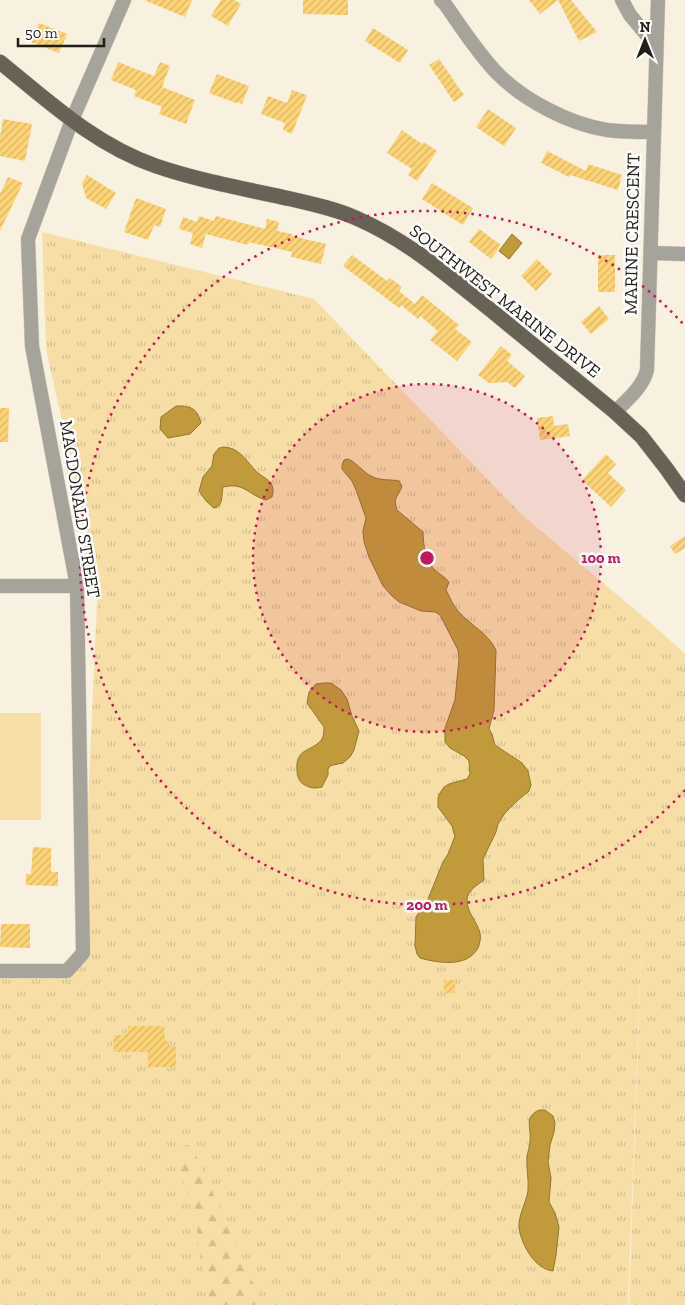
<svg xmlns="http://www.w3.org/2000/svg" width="685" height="1305" viewBox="0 0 685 1305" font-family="'Zilla Slab',serif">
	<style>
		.grass { fill: url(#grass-tufts) }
		.forest { fill: url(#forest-firs) }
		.garden { fill: #f7dea7 }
		.water { fill: #c19b3b; stroke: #917630 }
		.building { fill: url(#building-hatch) }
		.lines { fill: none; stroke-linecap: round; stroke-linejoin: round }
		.minor-casing { stroke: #d6cfbf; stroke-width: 15 }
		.major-casing { stroke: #d6cfbf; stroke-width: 16 }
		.minor { stroke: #a6a39b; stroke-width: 14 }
		.major { stroke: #686256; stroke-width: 15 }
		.ring { fill: none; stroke: #c2185b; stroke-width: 2.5; stroke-dasharray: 2.5 5 }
		.labels { text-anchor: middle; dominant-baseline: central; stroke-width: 5; stroke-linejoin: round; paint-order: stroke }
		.street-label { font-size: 18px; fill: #211e18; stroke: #fff }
		.centre { fill: #c2185b; stroke: #fff; stroke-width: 2.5 }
		.ring-label { font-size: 15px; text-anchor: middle; font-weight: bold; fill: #c2185b; stroke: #fff; stroke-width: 5; stroke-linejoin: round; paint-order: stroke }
	</style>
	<defs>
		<pattern id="grass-tufts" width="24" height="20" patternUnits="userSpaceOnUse" patternTransform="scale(1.25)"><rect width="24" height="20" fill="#f7dea7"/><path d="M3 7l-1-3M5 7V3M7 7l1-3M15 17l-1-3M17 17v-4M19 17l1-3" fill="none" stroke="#d3be8f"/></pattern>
		<pattern id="forest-firs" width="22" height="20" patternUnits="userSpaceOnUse" patternTransform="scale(1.25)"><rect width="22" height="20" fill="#f7dea7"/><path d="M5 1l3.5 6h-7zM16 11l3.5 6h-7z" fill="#d3be8f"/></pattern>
		<pattern id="building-hatch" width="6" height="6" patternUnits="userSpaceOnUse" patternTransform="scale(1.25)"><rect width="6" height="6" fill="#fcd376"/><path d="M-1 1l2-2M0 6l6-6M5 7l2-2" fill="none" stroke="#d8b565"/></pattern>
	</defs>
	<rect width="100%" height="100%" fill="#f9f1df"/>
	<path class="grass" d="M 42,232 L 314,299 L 522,515 L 652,624 L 685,654 L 685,1305 L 629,1305 L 643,899 L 628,1305 L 0,1305 L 0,971 L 67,971 L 83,953 L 82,935 L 98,581 L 46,349 Z"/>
	<path class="forest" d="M 191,1144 L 260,1298 L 255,1305 L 210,1305 L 198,1245 L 196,1216 L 178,1168 L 178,1148 Z"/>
	<path class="garden" d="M 0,713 L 41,713 L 41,820 L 0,820 Z"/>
	<path class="water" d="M 512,234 L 522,243 L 509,259 L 499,251 Z
		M 176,406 C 191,406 197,408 201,423 L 190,434 L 168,438 L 160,429 L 161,417 Z
		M 224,447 C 239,448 245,459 255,470 C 263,479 277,480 272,497 L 266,500 C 248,495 245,482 223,487 C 221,496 224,506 214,508 L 206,501 L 199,491 L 203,477 L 212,466 L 214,454 L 219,448 Z
		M 348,459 C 356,462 363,472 371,476 C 380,481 389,479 399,481 L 402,486 C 399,496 392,498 397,510 L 423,532 C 423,545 426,562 436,571 C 441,575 445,577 449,582 L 446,590 C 450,597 453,606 458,611 C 470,625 488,633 496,650 L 494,710 L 489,729 L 492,734 L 495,745 L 522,763 L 528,771 L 531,785 L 529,791 L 517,801 L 505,813 L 498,824 L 496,832 L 483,859 L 484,880 C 477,885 467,891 467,900 C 467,913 477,921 480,933 C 481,938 480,943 478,948 C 467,968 438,963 420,958 L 417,954 L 415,946 L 416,917 L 428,899 L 443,862 L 448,854 L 455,836 L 452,826 L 438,807 L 438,798 L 440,793 L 444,787 L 449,784 L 467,779 L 470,774 L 469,761 L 464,756 L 450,748 L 445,742 L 445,728 L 455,700 L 459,659 L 458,650 L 440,615 L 435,612 L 421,611 L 409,606 L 399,602 L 391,595 L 383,586 L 369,557 L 364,542 L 363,531 L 366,518 L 356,490 L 352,481 L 342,469 L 342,465 L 344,460 Z
		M 323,683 L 331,683 L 341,690 L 347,699 L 352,716 L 359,731 L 354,750 L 350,757 L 343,763 L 333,765 L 330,766 L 328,769 L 328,775 L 322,787 C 314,789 310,788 303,784 C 299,781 297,776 297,770 C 295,747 313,752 322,739 C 324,735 324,731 324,727 L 307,703 L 309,692 L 316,684 Z
		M 539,1110 L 545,1110 L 553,1116 L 555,1123 L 554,1132 L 550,1145 L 548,1162 L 551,1178 L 549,1202 L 555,1213 L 559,1227 L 556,1255 L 553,1271 C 535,1269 522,1246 519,1228 C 518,1216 526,1203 528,1191 C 529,1179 526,1168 527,1156 C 528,1151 530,1146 530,1141 C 531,1133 528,1125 530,1118 C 532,1114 535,1112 539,1110 Z"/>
	<path class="building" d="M 144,0 L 192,0 L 185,17 Z
		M 221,0 L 234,0 L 241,4 L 228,26 L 211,16 Z
		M 303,0 L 348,0 L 348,15 L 303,14 Z
		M 529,0 L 558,0 L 540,14 Z
		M 558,0 L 571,0 L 597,32 L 579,41 Z
		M 39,23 L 67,34 L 59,53 L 31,42 Z
		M 373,28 L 408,50 L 400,63 L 365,41 Z
		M 439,59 L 464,95 L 454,102 L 429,65 Z
		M 118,62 L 154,76 L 160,62 L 170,66 L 162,87 L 195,100 L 186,124 L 159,114 L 162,107 L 134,96 L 136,90 L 111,80 Z
		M 217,74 L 249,86 L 242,104 L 237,102 L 236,103 L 209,93 Z
		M 292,90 L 307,95 L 292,134 L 283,130 L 285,123 L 261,114 L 268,96 L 287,103 Z
		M 488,109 L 516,128 L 504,146 L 476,127 Z
		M 3,119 L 32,124 L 25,161 L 0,156 L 0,137 Z
		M 402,130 L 422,144 L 424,142 L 437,151 L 417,181 L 408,175 L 412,169 L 387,153 Z
		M 547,151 L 586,171 L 588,164 L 622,175 L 618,190 L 570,175 L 569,177 L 541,163 Z
		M 87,175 L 116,193 L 106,209 L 86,198 L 82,183 Z
		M 8,177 L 23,183 L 0,231 L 0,194 Z
		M 432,183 L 473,208 L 463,225 L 422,199 Z
		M 136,198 L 166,209 L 160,227 L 154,225 L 148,240 L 124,232 Z
		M 199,216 L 214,221 L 216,216 L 265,229 L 267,219 L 279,222 L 277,231 L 292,234 L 292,236 L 326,244 L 321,264 L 291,257 L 292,252 L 249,242 L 248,245 L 206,234 L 202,248 L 190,244 L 193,233 L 179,229 L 183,217 L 197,222 Z
		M 479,229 L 501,245 L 491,259 L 469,242 Z
		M 352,255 L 387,281 L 390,278 L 402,287 L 399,291 L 415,304 L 422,295 L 459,325 L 455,329 L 472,342 L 457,361 L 430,340 L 438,331 L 420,316 L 418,319 L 401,305 L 399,308 L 343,266 Z
		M 598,255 L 615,255 L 615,292 L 598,292 Z
		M 537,259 L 552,274 L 536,291 L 521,276 Z
		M 599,306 L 609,319 L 591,334 L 581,322 Z
		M 501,346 L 512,355 L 507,361 L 525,376 L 515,388 L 507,382 L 489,383 L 478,375 Z
		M 0,408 L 9,408 L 8,442 L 0,442 Z
		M 553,416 L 554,426 L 568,424 L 570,436 L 540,440 L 537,418 Z
		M 606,454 L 616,464 L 608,473 L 626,490 L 611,507 L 582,480 Z
		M 685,536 L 685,548 L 675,554 L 670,546 Z
		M 33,847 L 51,848 L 51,872 L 58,872 L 58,886 L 26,885 L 26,874 L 31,874 Z
		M 1,924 L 30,924 L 30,948 L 0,947 Z
		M 444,980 L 455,980 L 455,993 L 444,993 Z
		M 128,1026 L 164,1026 L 165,1041 L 167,1041 L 167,1046 L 176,1047 L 176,1067 L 148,1067 L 148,1052 L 114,1052 L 113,1035 L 125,1035 L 125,1031 L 128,1031 Z"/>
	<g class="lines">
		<g class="minor-casing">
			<path id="minor" d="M 441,0 L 445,4 C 461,27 477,52 496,72 C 523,100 569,124 607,130 C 623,132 638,132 653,132
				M 622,0 L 630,15 L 656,46
				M 651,253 L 685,254
				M 615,412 C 627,400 643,387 647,370 L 658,0
				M 0,586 L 77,586
				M 0,971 L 67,971 L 83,953 L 77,586 L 32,346 L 28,239 L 72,120 L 124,0"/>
		</g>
		<g class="major-casing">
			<path id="major" d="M 0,62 C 48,101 95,145 156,166 C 200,181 246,189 291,199 C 313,204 336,209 356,218 C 409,241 448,276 492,311 C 533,345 574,378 615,412 L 641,436 L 666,468 L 685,495"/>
		</g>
		<use href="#minor" class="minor"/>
		<use href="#major" class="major"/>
	</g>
	<circle cx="427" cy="558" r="174" fill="#c2185b" fill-opacity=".12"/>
	<g class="ring">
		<circle cx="427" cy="558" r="174"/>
		<path d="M685 790A347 347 0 1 1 685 326"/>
	</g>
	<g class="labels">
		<g class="street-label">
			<text transform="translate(632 234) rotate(-89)">MARINE CRESCENT</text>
			<text transform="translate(505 301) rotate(38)">SOUTHWEST MARINE DRIVE</text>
			<text transform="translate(80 509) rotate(81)">MACDONALD STREET</text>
		</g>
	</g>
	<circle cx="427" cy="558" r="8" class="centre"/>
	<g class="ring-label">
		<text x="601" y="563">100 m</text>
		<text x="427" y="910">200 m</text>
	</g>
	<g transform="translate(645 40)" stroke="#ffffff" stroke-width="4" paint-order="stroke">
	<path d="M0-4L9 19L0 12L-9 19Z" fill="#211e18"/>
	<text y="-8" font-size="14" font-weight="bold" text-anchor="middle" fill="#211e18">N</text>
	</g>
	<path d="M18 38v8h86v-8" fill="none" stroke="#211e18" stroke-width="2.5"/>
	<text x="25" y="38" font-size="15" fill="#211e18" stroke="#ffffff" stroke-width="4" paint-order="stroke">50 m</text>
</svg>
